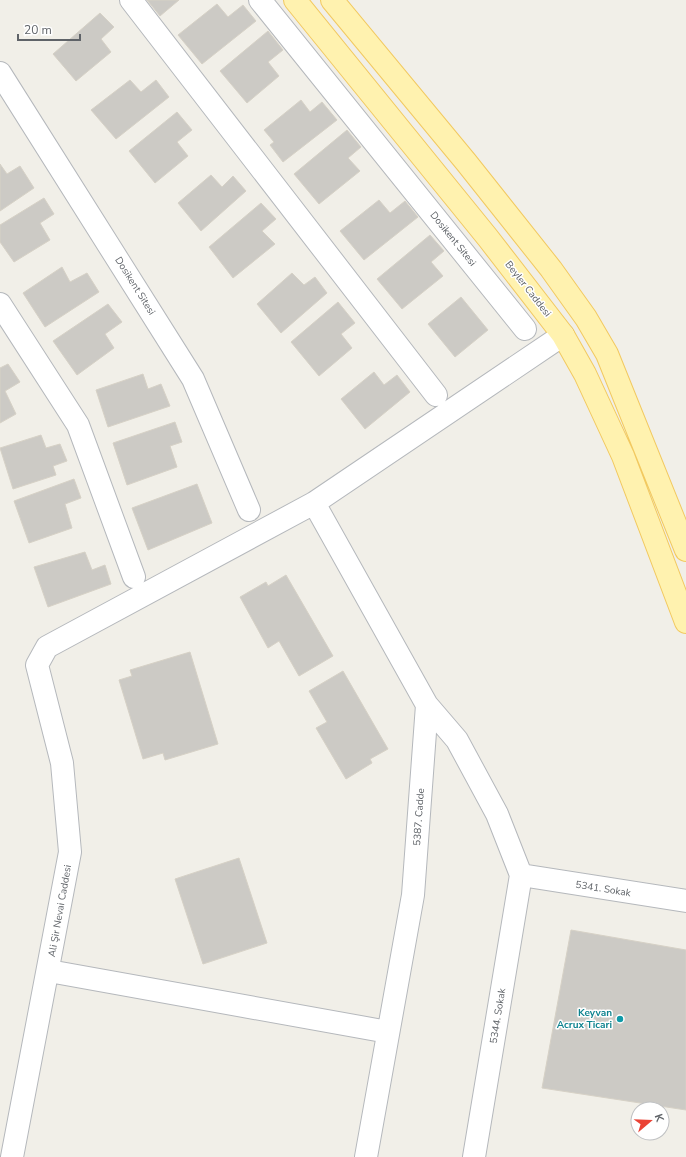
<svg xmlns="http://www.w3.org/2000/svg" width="686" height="1157" viewBox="0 0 686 1157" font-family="'Nunito Sans',sans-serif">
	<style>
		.building { fill: #cccac5; stroke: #d6d1c6 }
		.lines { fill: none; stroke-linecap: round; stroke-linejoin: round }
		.minor-casing { stroke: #b5b8bc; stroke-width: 24 }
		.major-casing { stroke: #f2c960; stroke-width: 24 }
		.minor { stroke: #fff; stroke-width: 22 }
		.major { stroke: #fff2af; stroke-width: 22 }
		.culture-dot { fill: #0f9aa8; stroke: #fff; stroke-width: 1.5 }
		.labels { text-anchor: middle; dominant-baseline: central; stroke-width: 3; stroke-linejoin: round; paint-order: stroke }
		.street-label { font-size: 10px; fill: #5f6368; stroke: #fff }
		.culture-label { font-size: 10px; font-weight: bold; fill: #0d838f; stroke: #fff; text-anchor: end }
	</style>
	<rect width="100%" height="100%" fill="#f1efe8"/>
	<path class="building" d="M 147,0 L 179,0 L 160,16 Z
		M 217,4 L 228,17 L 243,5 L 256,21 L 202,64 L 178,35 Z
		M 100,13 L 114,27 L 101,39 L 111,52 L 76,81 L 53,54 Z
		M 268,31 L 283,50 L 268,62 L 279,76 L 247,103 L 220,71 Z
		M 130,80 L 141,92 L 156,80 L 169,97 L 116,139 L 91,110 Z
		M 301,100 L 310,112 L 322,102 L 337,120 L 283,162 L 270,145 L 274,142 L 264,130 Z
		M 177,112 L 192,130 L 177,142 L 188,156 L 155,183 L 129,151 Z
		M 347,130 L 361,147 L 348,158 L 360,171 L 319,204 L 294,174 Z
		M 0,164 L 7,174 L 20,166 L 34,188 L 0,211 Z
		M 211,175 L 222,187 L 233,176 L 246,191 L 201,231 L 178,203 Z
		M 44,198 L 54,214 L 40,223 L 50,240 L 14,262 L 0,242 L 0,225 Z
		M 379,200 L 390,213 L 405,201 L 418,217 L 364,260 L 340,231 Z
		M 261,203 L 276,219 L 262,231 L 275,244 L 233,278 L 209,247 Z
		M 430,235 L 444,251 L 431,262 L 443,276 L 402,309 L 377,279 Z
		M 62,267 L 70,282 L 87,273 L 99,292 L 45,327 L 23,293 Z
		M 292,273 L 304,285 L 315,277 L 327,293 L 281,333 L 257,304 Z
		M 461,297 L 488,330 L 455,357 L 428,324 Z
		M 338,302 L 355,323 L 341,334 L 352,348 L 319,376 L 291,342 Z
		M 108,304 L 122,322 L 105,334 L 114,348 L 77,375 L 53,341 Z
		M 8,364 L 20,382 L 5,391 L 16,414 L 0,423 L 0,368 Z
		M 374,372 L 384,385 L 397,375 L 410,392 L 365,429 L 341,399 Z
		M 143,374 L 148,389 L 161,384 L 170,406 L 108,427 L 96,390 Z
		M 175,422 L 182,442 L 170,446 L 177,467 L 127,485 L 113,443 Z
		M 41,435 L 46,448 L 60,444 L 67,461 L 53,466 L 56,475 L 13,489 L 0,448 Z
		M 74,479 L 81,498 L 65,504 L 72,528 L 29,543 L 14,501 Z
		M 197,484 L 212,523 L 148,550 L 132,508 Z
		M 85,552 L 92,570 L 105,565 L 111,584 L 48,607 L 34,567 Z
		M 286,575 L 333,656 L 299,676 L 279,641 L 268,648 L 240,597 L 266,582 L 268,586 Z
		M 190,652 L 218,744 L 165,760 L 163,753 L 143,759 L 119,680 L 132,676 L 130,670 Z
		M 343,671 L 388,749 L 370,759 L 372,763 L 346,779 L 316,728 L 327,722 L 309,691 Z
		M 239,858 L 267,943 L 203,964 L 175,879 Z
		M 571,930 L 686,950 L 686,1110 L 542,1088 Z"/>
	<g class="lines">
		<g class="minor-casing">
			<path id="minor" d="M 131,0 L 436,395
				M 260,0 L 525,329
				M 0,73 L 193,379 L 249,510
				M 0,304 L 78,425 L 134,577
				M 314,503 L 427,705 L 457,740 L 497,814 L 521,875
				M 521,875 L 686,901
				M 49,971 L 388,1032
				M 12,1157 L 70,852 L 62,763 L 37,665 L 47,647 L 314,503 L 563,335
				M 366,1157 L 413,895 L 427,705
				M 474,1157 L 521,875"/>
		</g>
		<g class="major-casing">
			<path id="major" d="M 295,0 L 488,238 L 563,335 L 585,374 L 623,456 L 686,622
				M 332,0 L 466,162 L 551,269 L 586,318 L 607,354 L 686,550"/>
		</g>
		<use href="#minor" class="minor"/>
		<use href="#major" class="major"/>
	</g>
	<circle class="culture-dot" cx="620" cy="1019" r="4"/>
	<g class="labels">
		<g class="street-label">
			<text transform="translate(453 239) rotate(51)">Dosikent Sitesi</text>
			<text transform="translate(135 286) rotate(58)">Dosikent Sitesi</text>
			<text transform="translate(528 289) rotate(52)">Beyler Caddesi</text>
			<text transform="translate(419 817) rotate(-86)">5387. Cadde</text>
			<text transform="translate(603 889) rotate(9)">5341. Sokak</text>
			<text transform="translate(60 911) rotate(-80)">Ali Şir Nevai Caddesi</text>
			<text transform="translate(498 1016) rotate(-81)">5344. Sokak</text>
		</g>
		<g class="culture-label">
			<text x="612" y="1013">Keyvan<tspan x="612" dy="12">Acrux Ticari</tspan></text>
		</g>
	</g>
	<g transform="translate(650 1121) rotate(71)"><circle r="19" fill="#ffffff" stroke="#bfc1c3"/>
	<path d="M0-3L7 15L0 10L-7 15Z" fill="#ea4335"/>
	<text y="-6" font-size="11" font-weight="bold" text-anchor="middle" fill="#5f6368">K</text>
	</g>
	<path d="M18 34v6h62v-6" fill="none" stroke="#5f6368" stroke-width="2"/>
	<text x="24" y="34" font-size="12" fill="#5f6368" stroke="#ffffff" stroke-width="3" paint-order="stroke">20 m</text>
</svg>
